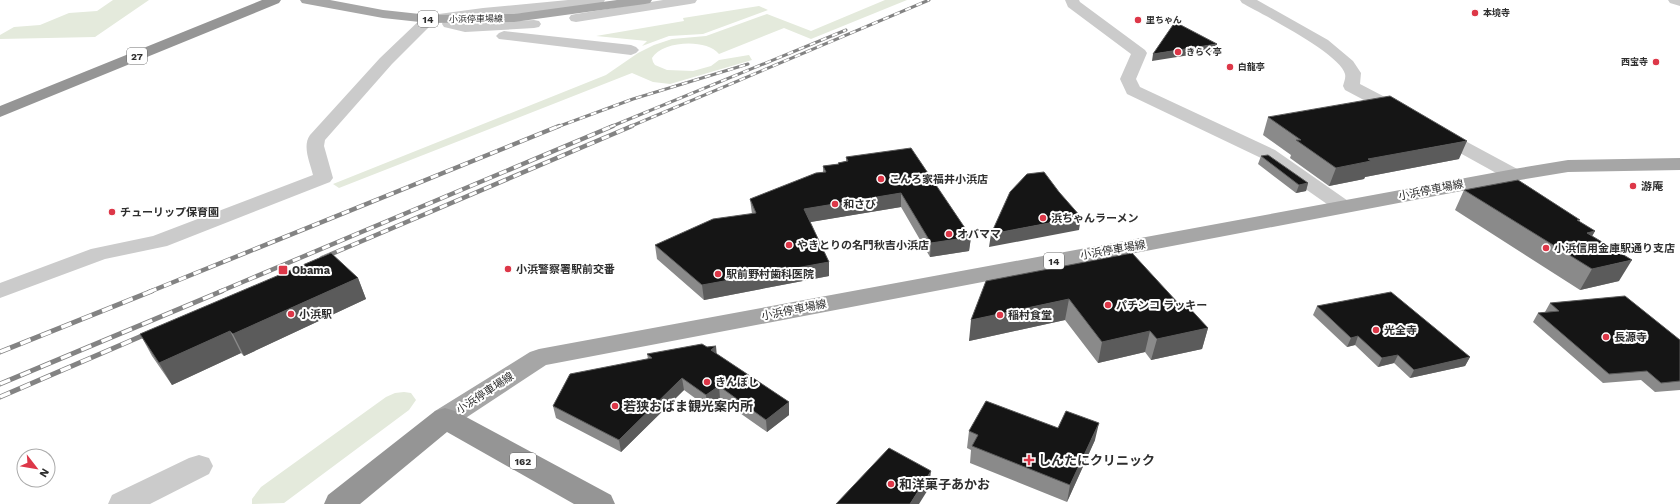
<svg xmlns="http://www.w3.org/2000/svg" width="1680" height="504" viewBox="0 0 1680 504" font-family="'Work Sans','Noto Sans JP',sans-serif">
	<style>
		.green { fill: #e4eadc }
		.lines { fill: none; stroke-linecap: round; stroke-linejoin: round }
		.minor { fill: #cbcbcb; fill-rule: evenodd }
		.major { fill: #a6a6a6; fill-rule: evenodd }
		.highway { fill: #959595; fill-rule: evenodd }
		.rail-far2-casing { stroke: #838383; stroke-width: 3 }
		.rail-far1-casing { stroke: #838383; stroke-width: 4.5 }
		.rail-casing { stroke: #838383; stroke-width: 5 }
		.rail-far2 { stroke: #fff; stroke-width: 2; stroke-dasharray: 6; stroke-linecap: butt }
		.rail-far1 { stroke: #fff; stroke-width: 3; stroke-dasharray: 8; stroke-linecap: butt }
		.rail { stroke: #fff; stroke-width: 3.5; stroke-dasharray: 11; stroke-linecap: butt }
		.wall { fill: #8a8a8a }
		.shaded-wall { fill: #5b5b5b }
		.building { fill: #151515; stroke: #5b5b5b }
		.poi-dot { fill: #dd3748; stroke: #fff; stroke-width: 1.5 }
		.labels { text-anchor: middle; dominant-baseline: central; stroke-width: 4; stroke-linejoin: round; paint-order: stroke }
		.far-poi-label { font-size: 9px; font-weight: bold; fill: #2e2e2e; stroke: #fff; text-anchor: start }
		.far-street-label { font-size: 9px; fill: #2e2e2e; stroke: #fff }
		.shield { fill: #fff; stroke: #6d6d6d; stroke-width: 1 }
		.shield-label { font-size: 10px; font-weight: bold; fill: #2e2e2e }
		.poi-label { font-size: 11px; font-weight: bold; fill: #2e2e2e; stroke: #fff; text-anchor: start }
		.street-label { font-size: 11px; fill: #2e2e2e; stroke: #fff }
		.near-poi-label { font-size: 13px; font-weight: bold; fill: #2e2e2e; stroke: #fff; text-anchor: start }
	</style>
	<rect width="100%" height="100%" fill="#fff"/>
	<path class="green" d="M 113,0 L 149,0 L 95,37 L 0,39 L 0,35 L 14,27 L 40,25 L 69,13 L 97,11 Z
		M 885,0 L 907,0 L 811,39 L 784,28 L 719,54 C 706,38 662,41 652,58 L 653,62 L 655,65 L 667,70 L 693,71 L 711,66 L 719,60 L 749,55 L 752,60 L 670,84 L 653,82 L 632,73 L 339,188 L 333,184 L 606,75 L 638,53 L 654,45 L 672,39 L 706,36 L 767,14 L 811,31 Z
		M 759,6 L 768,10 L 703,34 L 669,36 L 642,46 L 647,41 L 596,36 L 684,21 L 683,18 Z
		M 404,392 L 411,393 L 416,400 L 409,410 L 284,503 L 252,504 L 252,499 L 261,487 L 386,397 L 395,393 Z"/>
	<g class="lines">
		<path class="minor" d="M 568,0 L 605,0 L 603,3 L 598,4 L 548,11 L 452,20 L 465,24 L 534,20 L 539,21 L 541,24 L 539,27 L 534,28 L 465,32 L 444,27 L 442,24 L 443,21 L 433,23 L 392,64 L 325,140 L 324,146 L 333,178 L 330,182 L 167,246 L 105,259 L 0,298 L 0,283 L 91,249 L 153,236 L 313,175 C 310,163 302,146 310,135 L 380,58 L 424,16 L 483,8 Z
			M 663,0 L 697,0 L 695,3 L 690,4 L 576,22 L 571,21 L 569,18 L 571,15 L 576,14 Z
			M 1065,0 L 1079,0 L 1080,2 L 1145,50 L 1147,53 L 1136,79 L 1140,87 L 1275,150 L 1351,203 L 1354,207 L 1351,211 L 1344,213 L 1337,211 L 1261,158 L 1127,94 L 1120,79 L 1131,54 L 1068,7 Z
			M 1240,0 L 1257,0 L 1328,40 L 1353,61 L 1361,73 L 1360,84 L 1406,108 L 1409,112 L 1406,116 L 1400,117 L 1394,116 L 1345,90 L 1343,86 C 1344,82 1346,78 1345,74 C 1341,54 1262,14 1242,3 Z
			M 1668,0 L 1680,0 L 1680,6 L 1670,3 Z
			M 504,31 L 631,45 L 636,47 L 639,50 L 636,53 L 631,55 L 499,39 L 496,36 L 499,33 Z
			M 1437,128 L 1443,129 L 1521,171 L 1524,175 L 1521,179 L 1514,181 L 1507,179 L 1431,137 L 1428,133 L 1431,129 Z
			M 199,455 L 209,458 L 213,466 L 209,474 L 150,504 L 108,504 L 112,495 L 189,458 Z"/>
		<path class="major" d="M 300,0 L 330,0 L 383,10 L 429,15 L 514,14 L 617,0 L 652,0 L 650,3 L 645,4 L 514,22 L 429,23 L 383,18 L 307,4 L 302,3 Z
			M 1680,158 L 1680,170 L 1568,172 L 1514,181 L 546,365 L 455,425 L 445,428 L 435,425 L 431,418 L 435,411 L 530,352 L 539,349 L 1514,169 L 1568,160 Z"/>
		<path class="highway" d="M 262,0 L 281,0 L 279,3 L 0,117 L 0,106 Z
			M 445,408 L 455,411 L 611,495 L 615,504 L 574,504 L 447,432 L 360,504 L 324,504 L 328,495 L 435,411 Z"/>
		<g class="rail-far2-casing">
			<path id="rail-far2" d="M 557,127 L 633,99 L 748,64
				M 610,127 L 846,30
				M 629,127 L 929,0"/>
		</g>
		<g class="rail-far1-casing">
			<path id="rail-far1" d="M 322,258 L 632,126
				M 149,292 L 559,126
				M 219,292 L 613,126"/>
		</g>
		<g class="rail-casing">
			<path id="rail" d="M 0,352 L 152,291
				M 0,384 L 222,291
				M 0,397 L 151,332"/>
		</g>
		<use href="#rail-far2" class="rail-far2"/>
		<use href="#rail-far1" class="rail-far1"/>
		<use href="#rail" class="rail"/>
	</g>
	<path class="wall" d="M 1268,117 L 1459,159 L 1365,177 L 1364,179 L 1329,186 L 1290,158 L 1291,155 L 1263,135 Z
		M 1261,156 L 1308,183 L 1306,191 L 1296,193 L 1258,164 Z
		M 846,157 L 971,237 L 969,251 L 930,257 L 901,207 L 810,222 L 829,262 L 829,276 L 704,300 L 657,259 L 655,245 L 752,214 L 750,199 L 823,172 L 823,166 L 838,164 L 838,163 L 846,161 Z
		M 1464,190 L 1579,222 L 1595,231 L 1592,236 L 1619,281 L 1580,290 L 1455,210 Z
		M 358,278 L 366,299 L 244,356 L 241,353 L 172,385 L 152,356 L 140,334 Z
		M 986,281 L 1178,303 L 1208,328 L 1202,349 L 1151,360 L 1145,352 L 1098,363 L 1065,320 L 969,341 Z
		M 1550,303 L 1680,340 L 1680,390 L 1655,392 L 1641,380 L 1603,383 L 1533,322 L 1538,313 L 1546,312 L 1545,312 Z
		M 1317,306 L 1470,357 L 1465,366 L 1410,378 L 1394,363 L 1378,367 L 1355,345 L 1347,347 L 1313,315 Z
		M 716,346 L 716,354 L 789,402 L 789,415 L 767,432 L 720,399 L 707,407 L 684,390 L 621,452 L 556,418 L 553,406 L 648,359 L 647,354 L 707,347 Z
		M 1058,428 L 1095,440 L 1067,502 L 970,463 L 971,450 L 967,448 L 969,431 Z"/>
	<path class="shaded-wall" d="M 1217,44 L 1215,51 L 1152,61 L 1153,54 Z
		M 1467,141 L 1459,159 L 1365,177 L 1364,179 L 1329,186 L 1336,168 L 1368,159 Z
		M 1308,183 L 1306,191 L 1296,193 L 1299,185 Z
		M 901,193 L 901,207 L 805,223 L 804,209 Z
		M 1081,217 L 1079,230 L 989,247 L 991,234 Z
		M 1595,231 L 1583,252 L 1587,233 Z
		M 971,237 L 969,251 L 930,257 L 931,243 Z
		M 1632,260 L 1619,281 L 1580,290 L 1592,269 Z
		M 829,262 L 829,276 L 704,300 L 702,285 Z
		M 358,278 L 366,299 L 244,356 L 233,334 Z
		M 1069,299 L 1065,320 L 969,341 L 971,320 Z
		M 1208,328 L 1202,349 L 1151,360 L 1157,339 Z
		M 230,331 L 241,353 L 172,385 L 159,363 Z
		M 1150,331 L 1145,352 L 1098,363 L 1102,342 Z
		M 1358,336 L 1355,345 L 1347,347 L 1351,338 Z
		M 716,346 L 717,357 L 711,350 Z
		M 1398,355 L 1394,363 L 1378,367 L 1382,358 Z
		M 1470,357 L 1465,366 L 1410,378 L 1414,370 Z
		M 682,378 L 684,390 L 621,452 L 619,440 Z
		M 719,386 L 720,399 L 707,407 L 706,395 Z
		M 789,402 L 789,415 L 767,432 L 766,420 Z
		M 1099,423 L 1095,440 L 1067,502 L 1070,485 Z
		M 931,471 L 929,488 L 919,504 L 910,504 Z"/>
	<path class="building" d="M 1175,22 L 1217,44 L 1153,54 Z
		M 1390,96 L 1467,141 L 1368,159 L 1371,161 L 1336,168 L 1296,140 L 1301,140 L 1268,117 Z
		M 911,148 L 971,237 L 931,243 L 901,193 L 804,209 L 829,262 L 702,285 L 655,245 L 713,219 L 756,213 L 750,199 L 816,173 L 826,172 L 823,166 L 839,164 L 838,163 L 848,161 L 846,157 Z
		M 1268,155 L 1308,183 L 1299,185 L 1261,156 Z
		M 1044,172 L 1059,192 L 1081,217 L 991,234 L 1010,192 L 1027,174 Z
		M 1518,180 L 1580,220 L 1577,220 L 1595,231 L 1587,233 L 1632,260 L 1592,269 L 1464,190 Z
		M 331,253 L 358,278 L 233,334 L 230,331 L 159,363 L 140,334 Z
		M 1132,253 L 1178,303 L 1184,302 L 1208,328 L 1157,339 L 1150,331 L 1102,342 L 1069,299 L 971,320 L 986,281 Z
		M 1391,292 L 1470,357 L 1414,370 L 1398,355 L 1382,358 L 1358,336 L 1351,338 L 1317,306 Z
		M 1625,296 L 1680,340 L 1680,381 L 1661,383 L 1647,371 L 1609,374 L 1538,313 L 1559,311 L 1550,303 Z
		M 702,344 L 707,347 L 716,346 L 711,350 L 789,402 L 766,420 L 719,386 L 706,395 L 682,378 L 619,440 L 553,406 L 570,374 L 652,358 L 647,354 Z
		M 986,401 L 1058,428 L 1066,411 L 1099,423 L 1070,485 L 972,446 L 978,435 L 969,431 Z
		M 889,448 L 931,471 L 910,504 L 836,504 Z"/>
	<g class="poi-dot">
		<circle cx="1475" cy="13" r="4"/>
		<circle cx="1138" cy="20" r="4"/>
		<circle cx="1178" cy="52" r="4"/>
		<circle cx="1656" cy="62" r="4"/>
		<circle cx="1230" cy="67" r="4"/>
		<circle cx="881" cy="179" r="4"/>
		<circle cx="1633" cy="186" r="4"/>
		<circle cx="835" cy="204" r="4"/>
		<circle cx="112" cy="212" r="4"/>
		<circle cx="1043" cy="218" r="4"/>
		<circle cx="949" cy="234" r="4"/>
		<circle cx="789" cy="245" r="4"/>
		<circle cx="1546" cy="248" r="4"/>
		<circle cx="508" cy="269" r="4"/>
		<rect x="278" y="265" width="10" height="10" rx="2"/>
		<circle cx="718" cy="274" r="4"/>
		<circle cx="1108" cy="305" r="4"/>
		<circle cx="291" cy="314" r="4"/>
		<circle cx="1000" cy="315" r="4"/>
		<circle cx="1376" cy="330" r="4"/>
		<circle cx="1606" cy="337" r="4"/>
		<circle cx="707" cy="382" r="4"/>
		<circle cx="615" cy="406" r="4"/>
		<path d="M1027 454h4v4h4v4h-4v4h-4v-4h-4v-4h4z"/>
		<circle cx="891" cy="484" r="4"/>
	</g>
	<g class="labels">
		<g class="far-poi-label">
			<text x="1483" y="13">本境寺</text>
			<text x="1146" y="20">里ちゃん</text>
			<text x="1186" y="52">きらく亭</text>
			<text x="1648" y="62" text-anchor="end">西宝寺</text>
			<text x="1238" y="67">白龍亭</text>
		</g>
		<g class="far-street-label">
			<text transform="translate(476 19) rotate(-1)">小浜停車場線</text>
		</g>
		<g class="shield">
			<rect x="418" y="11" width="20" height="16" rx="3"/>
			<rect x="127" y="48" width="20" height="16" rx="3"/>
			<rect x="1044" y="253" width="20" height="16" rx="3"/>
			<rect x="510" y="453" width="26" height="16" rx="3"/>
		</g>
		<g class="shield-label">
			<text x="428" y="19">14</text>
			<text x="137" y="56">27</text>
			<text x="1054" y="261">14</text>
			<text x="523" y="461">162</text>
		</g>
		<g class="poi-label">
			<text x="889" y="179">こんろ家福井小浜店</text>
			<text x="1641" y="186">游庵</text>
			<text x="843" y="204">和さび</text>
			<text x="120" y="212">チューリップ保育園</text>
			<text x="1051" y="218">浜ちゃんラーメン</text>
			<text x="957" y="234">オバママ</text>
			<text x="797" y="245">やきとりの名門秋吉小浜店</text>
			<text x="1554" y="248">小浜信用金庫駅通り支店</text>
			<text x="516" y="269">小浜警察署駅前交番</text>
			<text x="292" y="270">Obama</text>
			<text x="726" y="274">駅前野村歯科医院</text>
			<text x="1116" y="305">パチンコ ラッキー</text>
			<text x="299" y="314">小浜駅</text>
			<text x="1008" y="315">稲村食堂</text>
			<text x="1384" y="330">光全寺</text>
			<text x="1614" y="337">長源寺</text>
			<text x="715" y="382">きんぼし</text>
		</g>
		<g class="street-label">
			<text transform="translate(1431 190) rotate(-11)">小浜停車場線</text>
			<text transform="translate(1113 250) rotate(-10)">小浜停車場線</text>
			<text transform="translate(794 310) rotate(-11)">小浜停車場線</text>
			<text transform="translate(485 393) rotate(-33)">小浜停車場線</text>
		</g>
		<g class="near-poi-label">
			<text x="623" y="406">若狭おばま観光案内所</text>
			<text x="1038" y="460">しんたにクリニック</text>
			<text x="899" y="484">和洋菓子あかお</text>
		</g>
	</g>
	<g transform="translate(36 468) rotate(121)"><circle r="19" fill="#ffffff" stroke="#ababab"/>
	<path d="M0-3L7 15L0 10L-7 15Z" fill="#dd3748"/>
	<text y="-6" font-size="11" font-weight="bold" text-anchor="middle" fill="#2e2e2e">N</text>
	</g>
</svg>
